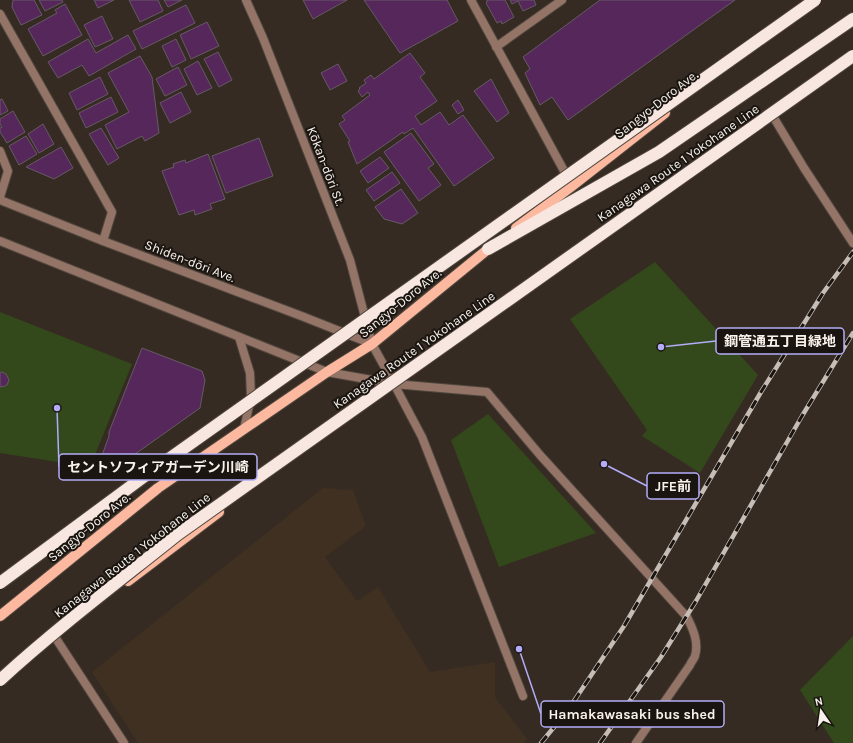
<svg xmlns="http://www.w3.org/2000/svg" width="853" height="743" viewBox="0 0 853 743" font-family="Karla,'Noto Sans JP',sans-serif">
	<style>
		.built { fill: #3f3021 }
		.green { fill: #33491b }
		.building { fill: #56275a; stroke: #665a66 }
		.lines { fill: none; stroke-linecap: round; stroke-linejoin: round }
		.service-casing { stroke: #51473e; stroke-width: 10 }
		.minor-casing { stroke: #51473e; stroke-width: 10 }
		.tertiary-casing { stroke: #51473e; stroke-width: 10 }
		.primary-casing { stroke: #51473e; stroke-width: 12 }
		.motorway-casing { stroke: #51473e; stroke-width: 14 }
		.service { stroke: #947467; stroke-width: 8 }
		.minor { stroke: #947467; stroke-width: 8 }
		.tertiary { stroke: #947467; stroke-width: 8 }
		.primary { stroke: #fcb99f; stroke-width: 10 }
		.motorway { stroke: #f7e7e0; stroke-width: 12 }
		.rail-casing { stroke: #c5bdb6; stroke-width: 4.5 }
		.rail { stroke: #1a1510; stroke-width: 3; stroke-dasharray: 9; stroke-linecap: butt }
		.motorway-bridge-casing { stroke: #51473e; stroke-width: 14; stroke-linecap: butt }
		.motorway-bridge { stroke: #f7e7e0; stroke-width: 12 }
		.labels { text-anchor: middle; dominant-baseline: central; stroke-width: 4; stroke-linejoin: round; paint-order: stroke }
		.street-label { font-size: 13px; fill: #f9f2ec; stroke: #1a1510 }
		.leader { fill: none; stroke: #b3adf9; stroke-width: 1.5 }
		.callout-dot { fill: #b3adf9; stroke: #1a1510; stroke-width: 1.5 }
		.callout { fill: #1a1510; stroke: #b3adf9; stroke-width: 1.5 }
		.callout-label { font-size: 14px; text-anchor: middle; font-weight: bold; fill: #f9f2ec }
	</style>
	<rect width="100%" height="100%" fill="#362b22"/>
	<path class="built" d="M 323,488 L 353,490 L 366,526 L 325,557 L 357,601 L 378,587 L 430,672 L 495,662 L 495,697 L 527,739 L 524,743 L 138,743 L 92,672 Z"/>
	<path class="green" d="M 655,262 L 758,375 L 700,473 L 642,436 L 647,430 L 570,319 Z
		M 0,312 L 132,364 L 90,467 L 0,453 Z
		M 488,414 L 596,533 L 499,567 L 451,440 Z
		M 853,636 L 853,743 L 834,743 L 800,690 Z"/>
	<path class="building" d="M 13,0 L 34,0 L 42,15 L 21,25 L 12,7 Z
		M 39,0 L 62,0 L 63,2 L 45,11 Z
		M 94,0 L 114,0 L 98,8 Z
		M 129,0 L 158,0 L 163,11 L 140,22 Z
		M 164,0 L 182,0 L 168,7 Z
		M 303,0 L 347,0 L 313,19 Z
		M 364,0 L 447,0 L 458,21 L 400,53 Z
		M 487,0 L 505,0 L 514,17 L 502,24 L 501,21 L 497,23 L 486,3 L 487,2 Z
		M 510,0 L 534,0 L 536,5 L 523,11 L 518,1 L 512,4 Z
		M 600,0 L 735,0 L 568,120 L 552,97 L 540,105 L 525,73 L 530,69 L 523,57 Z
		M 65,4 L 82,35 L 43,56 L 28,29 L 57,13 L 55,10 Z
		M 186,5 L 195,23 L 142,49 L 133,31 Z
		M 102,16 L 113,39 L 95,47 L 84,25 Z
		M 207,22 L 219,46 L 191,59 L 180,35 Z
		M 128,35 L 136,49 L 89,76 L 82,65 L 58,78 L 48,62 L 88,39 L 96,53 Z
		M 176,39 L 186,60 L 172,67 L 162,46 Z
		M 218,52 L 232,80 L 219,87 L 204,59 Z
		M 410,53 L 425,73 L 420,77 L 437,101 L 415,116 L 421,125 L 440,112 L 449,125 L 463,115 L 494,158 L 454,186 L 413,128 L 404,134 L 403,132 L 357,164 L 348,142 L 350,141 L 339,124 L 345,120 L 342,116 L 370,95 L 368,92 L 362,97 L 358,91 L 360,89 L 359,88 L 366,83 L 364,80 L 371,75 L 374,79 Z
		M 140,56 L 152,77 L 159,133 L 145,141 L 142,136 L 117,149 L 105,125 L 129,112 L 108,73 Z
		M 198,61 L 212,88 L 197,95 L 184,69 Z
		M 338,64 L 347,81 L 330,90 L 321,73 Z
		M 178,67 L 187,85 L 165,96 L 156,79 Z
		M 100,77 L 108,94 L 77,110 L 69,93 Z
		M 491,79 L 509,113 L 497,122 L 474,91 Z
		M 181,92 L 191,112 L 170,123 L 160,103 Z
		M 111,97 L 118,112 L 86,128 L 79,113 Z
		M 2,99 L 8,111 L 0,115 L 0,100 Z
		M 458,100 L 464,110 L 458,114 L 452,105 Z
		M 13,111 L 25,132 L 7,143 L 0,132 L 0,128 L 2,127 L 0,124 L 0,119 Z
		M 43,124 L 54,144 L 39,153 L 28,134 Z
		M 101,128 L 119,158 L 108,165 L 89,134 Z
		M 411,133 L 434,164 L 428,168 L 441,185 L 419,201 L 384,152 Z
		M 26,136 L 37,154 L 19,165 L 9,146 Z
		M 259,138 L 273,176 L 226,193 L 212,156 Z
		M 61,147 L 73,168 L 54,179 L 26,167 Z
		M 208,154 L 225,199 L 210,204 L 212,209 L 195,215 L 194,210 L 179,215 L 162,171 L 174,167 L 173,164 L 185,160 L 186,163 Z
		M 380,157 L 389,168 L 368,183 L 360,171 Z
		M 392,172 L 400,183 L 374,201 L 366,190 Z
		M 401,189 L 418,213 L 402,224 L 384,219 L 375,207 Z
		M 142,348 L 202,371 L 205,380 L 200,408 L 107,474 L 99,464 L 109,436 L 109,432 Z
		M 2,372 L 6,374 L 9,380 L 7,385 L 5,386 L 0,387 L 0,373 Z"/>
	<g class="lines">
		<g class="service-casing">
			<path id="service" d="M 774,118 L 804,168 L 853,243
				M 0,151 L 8,171 L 0,197
				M 55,637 L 124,743"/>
		</g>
		<g class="minor-casing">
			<path id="minor" d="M 471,0 L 569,180
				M 0,14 L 112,212 L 103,241
				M 496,47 L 562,0
				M 239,337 L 250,373 L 251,397 L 244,429
				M 394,384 L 422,437 L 523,696"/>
		</g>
		<g class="tertiary-casing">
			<path id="tertiary" d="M 246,0 L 263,38 L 350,260 L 372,344 L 394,384
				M 0,200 L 103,241 L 304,317 L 372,344
				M 0,241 L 327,372 L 394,384 L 487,392 L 540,455 L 687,617 C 693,629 699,642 695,656 C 694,659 691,662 690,665 L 636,743"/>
		</g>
		<g class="primary-casing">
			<path id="primary" d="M 516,228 L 572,186 L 665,113
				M 128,581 L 219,512
				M 0,616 L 158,488 L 327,372 L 372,344 L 493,245"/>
		</g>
		<g class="motorway-casing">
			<path id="motorway" d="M 488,249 L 659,152 L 853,19"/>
		</g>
		<use href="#service" class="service"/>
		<use href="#minor" class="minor"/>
		<use href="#tertiary" class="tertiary"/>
		<use href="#primary" class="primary"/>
		<use href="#motorway" class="motorway"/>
		<g class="rail-casing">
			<path id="rail" d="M 541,743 L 568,710 L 624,626 L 761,392 L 823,293 L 853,252
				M 600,743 L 661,657 L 696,601 L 802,416 L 853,333"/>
		</g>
		<use href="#rail" class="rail"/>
		<g class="motorway-bridge-casing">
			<path id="motorway-bridge" d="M 0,583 L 142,478 L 815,0
				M 0,680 C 57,628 118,582 178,534 L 853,56"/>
		</g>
		<use href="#motorway-bridge" class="motorway-bridge"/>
	</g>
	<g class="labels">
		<g class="street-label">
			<text transform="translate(656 104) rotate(-38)">Sangyo-Doro Ave.</text>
			<text transform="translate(678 163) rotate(-35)">Kanagawa Route 1 Yokohane Line</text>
			<text transform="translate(326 166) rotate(69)">Kōkan-dōri St.</text>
			<text transform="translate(190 261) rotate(21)">Shiden-dōri Ave.</text>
			<text transform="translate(400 303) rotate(-39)">Sangyo-Doro Ave.</text>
			<text transform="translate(414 350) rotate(-35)">Kanagawa Route 1 Yokohane Line</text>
			<text transform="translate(89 527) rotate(-39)">Sangyo-Doro Ave.</text>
			<text transform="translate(132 555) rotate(-38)">Kanagawa Route 1 Yokohane Line</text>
		</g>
	</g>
	<path class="leader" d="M661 347L716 341M57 408L59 467M604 464L647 486M519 649L541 714"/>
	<g class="callout-dot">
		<circle cx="661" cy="347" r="4"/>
		<circle cx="57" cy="408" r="4"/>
		<circle cx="604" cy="464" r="4"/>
		<circle cx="519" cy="649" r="4"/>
	</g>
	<g class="callout">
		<rect x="716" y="328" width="128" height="26" rx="4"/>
		<rect x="59" y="454" width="198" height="26" rx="4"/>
		<rect x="647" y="473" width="52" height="26" rx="4"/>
		<rect x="541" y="701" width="183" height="26" rx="4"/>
	</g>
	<g class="callout-label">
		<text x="780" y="346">鋼管通五丁目緑地</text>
		<text x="158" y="472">セントソフィアガーデン川崎</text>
		<text x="673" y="491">JFE前</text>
		<text x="632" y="719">Hamakawasaki bus shed</text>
	</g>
	<g transform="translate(821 711) rotate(347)" stroke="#1a1510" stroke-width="3" paint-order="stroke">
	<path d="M0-3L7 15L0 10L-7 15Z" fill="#f9f2ec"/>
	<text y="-6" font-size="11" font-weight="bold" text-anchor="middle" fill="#f9f2ec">N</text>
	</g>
</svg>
